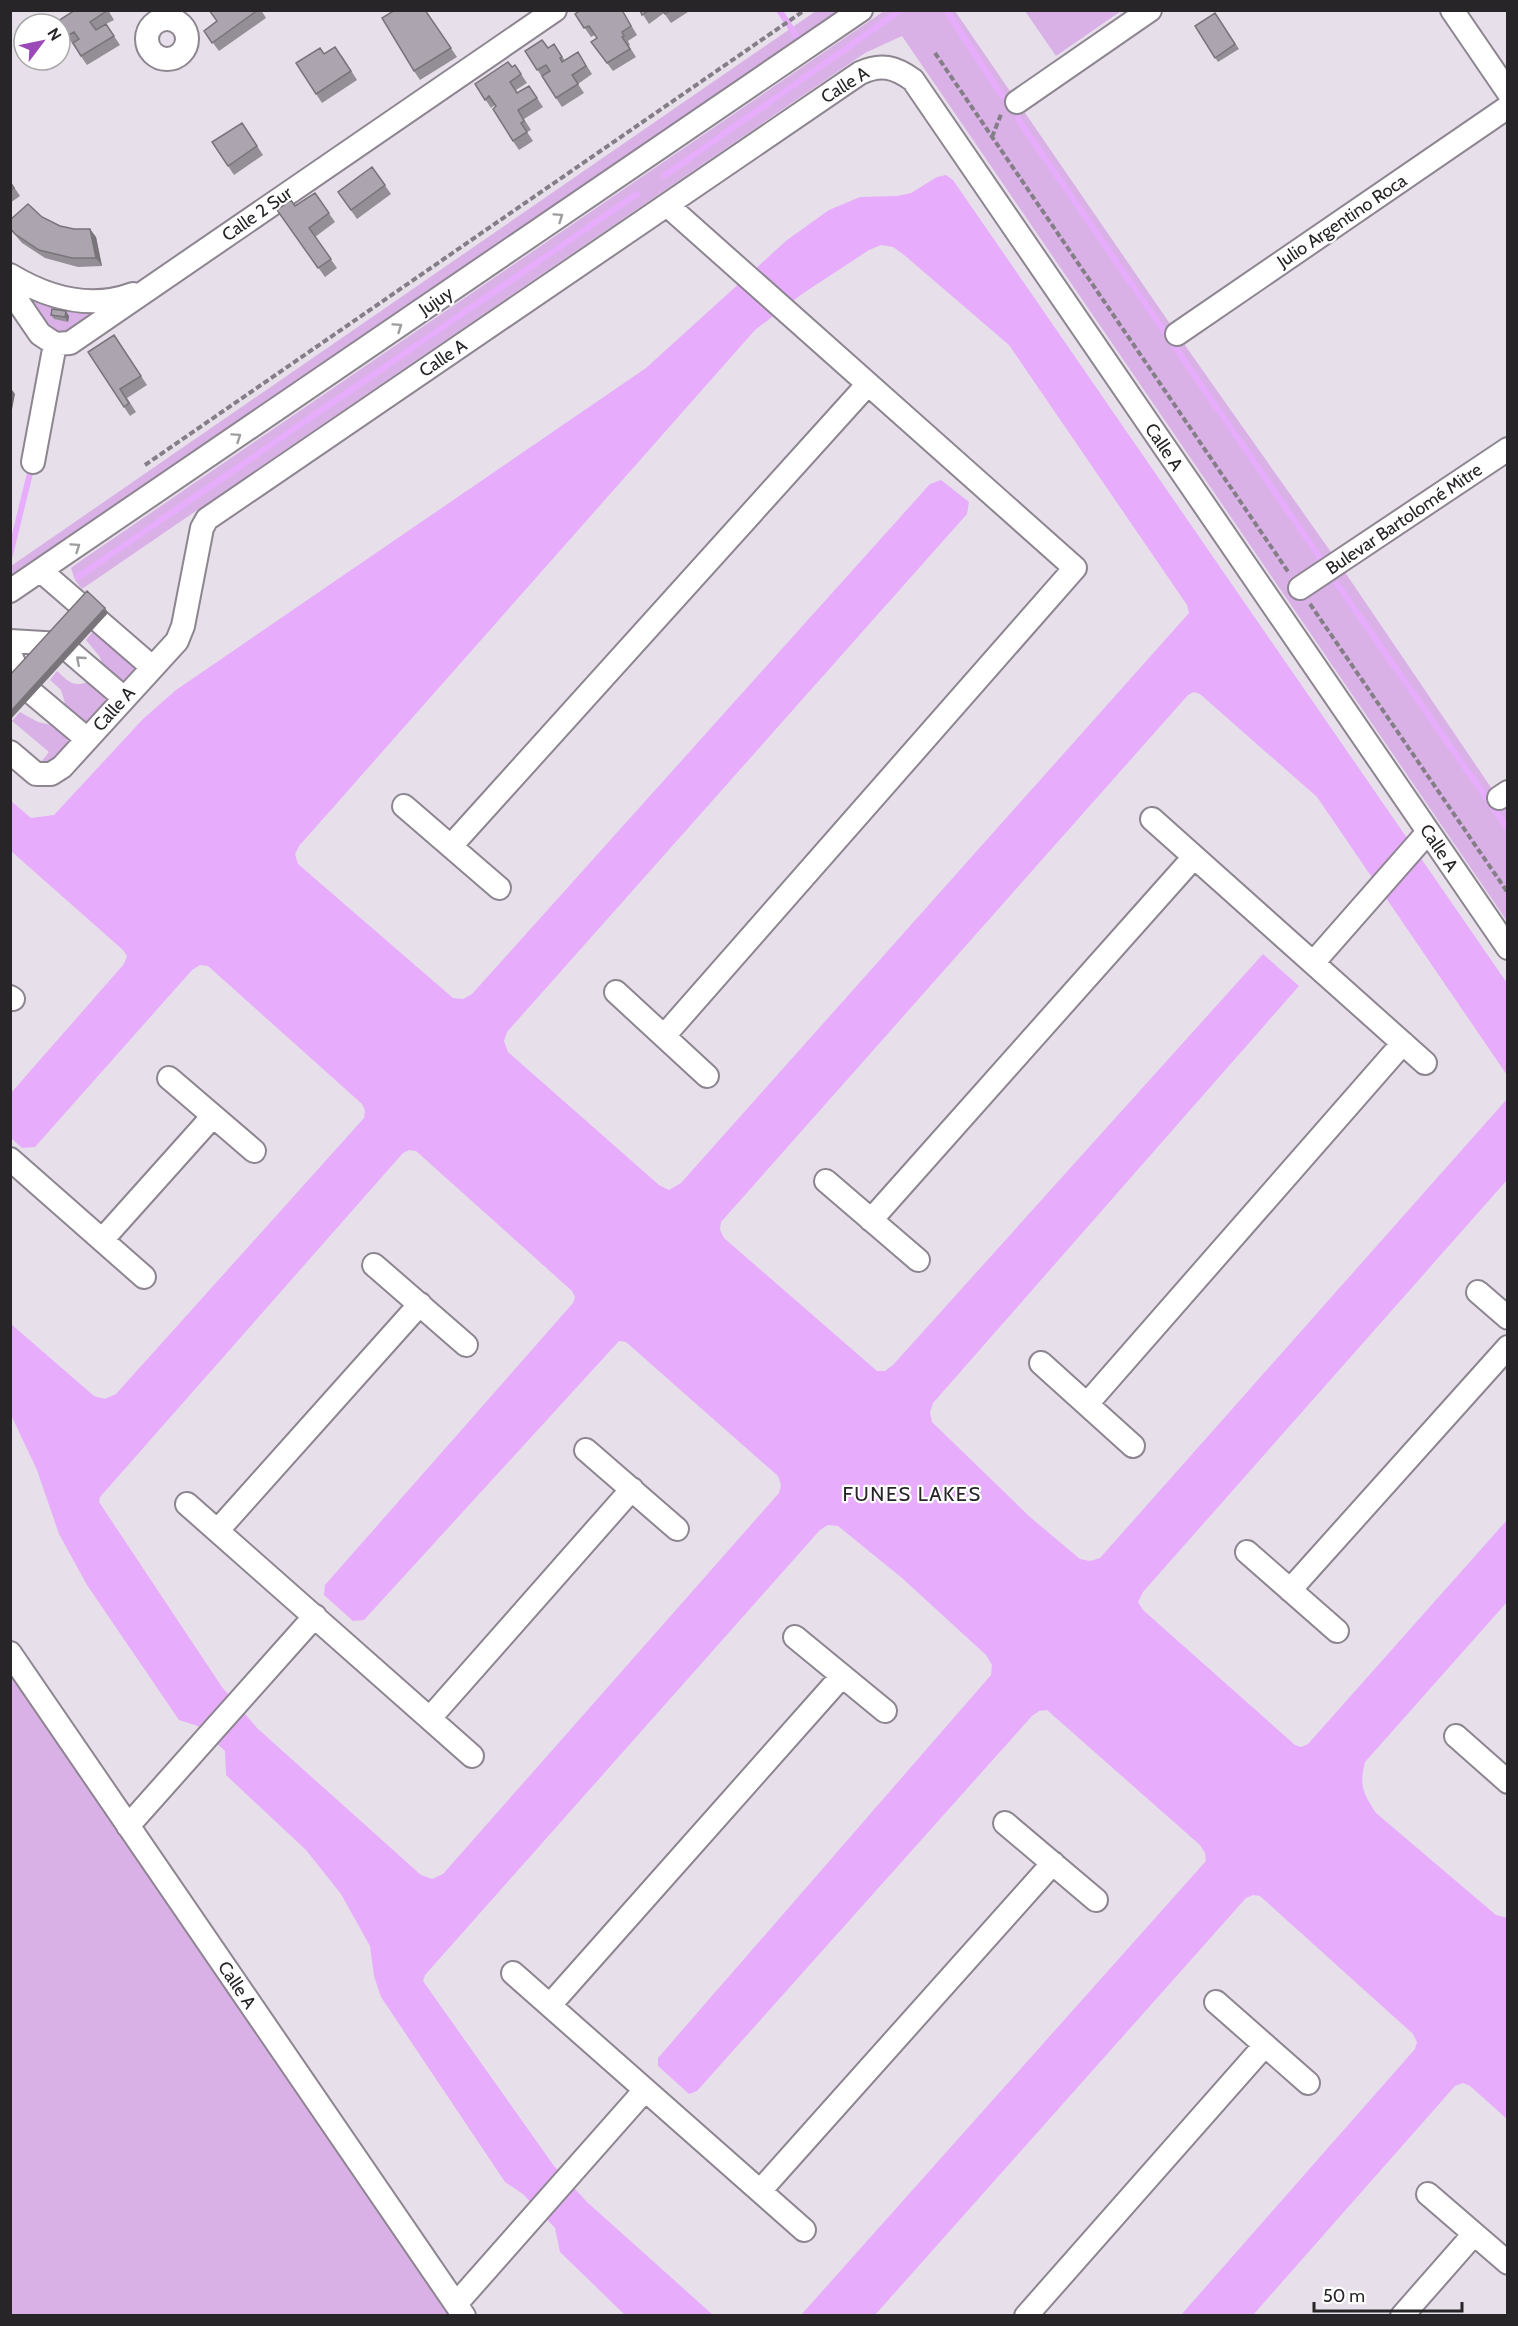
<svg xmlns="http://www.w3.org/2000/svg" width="1518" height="2326" viewBox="0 0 1518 2326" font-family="Cabin,sans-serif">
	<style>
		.green { fill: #d9b1e7 }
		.water { fill: #e7adfc; fill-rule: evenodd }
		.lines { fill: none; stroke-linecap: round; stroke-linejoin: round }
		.stream { stroke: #e7adfc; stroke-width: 6 }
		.minor-casing { stroke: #8d8590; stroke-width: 26 }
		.path { stroke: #847e86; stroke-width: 4; stroke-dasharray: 6 3; stroke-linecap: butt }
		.minor { stroke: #fff; stroke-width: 22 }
		.wall { fill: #948e96 }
		.shaded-wall { fill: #78747a }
		.building { fill: #aca5af; stroke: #78747a; stroke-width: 1.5 }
		.oneway { stroke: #9e9d9f }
		.labels { text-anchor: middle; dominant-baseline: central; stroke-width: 4.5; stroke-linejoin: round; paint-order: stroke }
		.street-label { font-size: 18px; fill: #282529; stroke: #fff }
		.neighbourhood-label { font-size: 20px; letter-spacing: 1.5px; fill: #282529; stroke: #fff }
	</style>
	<rect width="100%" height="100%" fill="#e7dfea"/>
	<path class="green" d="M 816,11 L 846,11 L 11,584 L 11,566 Z
		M 884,11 L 955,11 L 1177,334 L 1338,562 L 1507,811 L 1507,921 L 902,36 L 865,53 L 82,589 L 75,580 L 71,568 L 79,562 Z
		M 1025,11 L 1121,11 L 1056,56 Z
		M 34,299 L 89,309 L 91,317 C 55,340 56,339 32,304 Z
		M 94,630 L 132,664 L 135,672 L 125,683 L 120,683 L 102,665 L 100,657 L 86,640 Z
		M 57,671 C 63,676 69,684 78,684 C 81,685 84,682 87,683 C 97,684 105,695 106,704 L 87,723 L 81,724 L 68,713 L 61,690 L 50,680 Z
		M 20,712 L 38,722 L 55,726 L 67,735 L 68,745 L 52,763 L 40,763 L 49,752 L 12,721 Z
		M 10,1676 L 11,1676 L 450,2315 L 11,2315 Z"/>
	<path class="water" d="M 946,175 L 953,180 L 1507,983 L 1507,1075 L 1317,797 L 1200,694 L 1194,692 L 1188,695 L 721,1222 L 720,1230 L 724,1238 L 877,1371 L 885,1371 L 893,1365 L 1263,954 L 1299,986 L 933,1403 L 930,1412 L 932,1422 L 1030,1517 L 1080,1559 L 1090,1561 L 1100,1558 L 1507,1099 L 1507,1180 L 1143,1592 L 1138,1602 L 1143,1610 L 1295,1745 L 1301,1747 L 1308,1744 L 1507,1520 L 1507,1602 L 1365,1762 C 1359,1786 1363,1793 1376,1813 L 1496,1915 L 1507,1918 L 1507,2119 L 1470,2086 L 1463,2083 L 1455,2086 L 1253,2315 L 1181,2315 L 1415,2049 L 1417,2042 L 1413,2034 L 1260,1896 L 1253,1895 L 1246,1898 L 875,2315 L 801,2315 L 1206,1861 L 1205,1853 L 1200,1845 L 1047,1710 L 1039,1711 L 1032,1716 L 697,2091 L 689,2094 L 658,2066 L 658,2058 L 991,1675 L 992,1665 L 986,1655 L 902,1578 L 838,1526 L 828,1525 L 820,1530 L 425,1975 L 423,1981 L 554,2166 L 587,2202 L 713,2315 L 625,2315 L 560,2252 L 555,2228 L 523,2194 L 505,2182 L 381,1997 L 374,1976 L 370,1946 L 341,1894 L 306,1850 L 226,1775 L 225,1751 L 198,1726 L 179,1720 L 87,1585 L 59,1534 L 37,1470 L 11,1415 L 11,1324 L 94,1396 L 105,1399 L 116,1394 L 364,1118 L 365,1110 L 362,1104 L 208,966 L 200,965 L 192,970 L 35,1147 L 22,1148 L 11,1138 L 11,1093 L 124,964 L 127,956 L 123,950 L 11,851 L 11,801 L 31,818 L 54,815 L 143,719 L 176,690 L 646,368 L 787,240 L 829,210 L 860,197 L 897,196 L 911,193 L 937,177 ZM 881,245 L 893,247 L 903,254 L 1009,345 L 1187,605 L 1189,613 L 681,1183 L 669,1190 L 659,1185 L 508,1052 L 504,1041 L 507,1032 L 967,514 L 969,502 L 941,480 L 930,484 L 472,994 L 463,999 L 453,998 L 298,864 L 295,854 L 299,846 L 755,330 L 802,294 L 869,250 ZM 409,1150 L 416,1151 L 572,1291 L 575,1297 L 573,1303 L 325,1585 L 324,1595 L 353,1621 L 364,1620 L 619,1341 L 626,1342 L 778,1476 L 781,1485 L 779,1493 L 443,1874 L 432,1879 L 421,1875 L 257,1728 L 222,1687 L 99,1502 L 100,1497 L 403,1153 Z"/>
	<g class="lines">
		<path class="stream" d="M 779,10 L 799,40
			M 946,10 L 1002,96
			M 1018,119 L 1321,559
			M 664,176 L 901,10
			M 10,555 L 32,465
			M 78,577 L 637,194
			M 1337,584 L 1508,829"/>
		<g class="minor-casing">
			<path id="minor" d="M 1452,10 L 1508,92
				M147 39a20 20 0 1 1 40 0a20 20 0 1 1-40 0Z
				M 1017,102 L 1150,10
				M 10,275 C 48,298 90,310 133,294
				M 10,290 L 40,334 L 55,344
				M 1177,334 L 1508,107
				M 55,344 L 70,343 L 555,10
				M 33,462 L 55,344
				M 41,571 L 152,667
				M 1300,588 L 1508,449
				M 10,591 L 861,10
				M 10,641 L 61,644 L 124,698
				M 10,654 L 25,687 L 87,739
				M 10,752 L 36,774 L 51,774 L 62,767 L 177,641 L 183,626 L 202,528 L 207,519 L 860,73 C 881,63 895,67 913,80 L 1508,948
				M 1499,798 L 1508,792
				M 404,806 L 499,888
				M 1152,819 L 1425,1063
				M 451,846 L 868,384
				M 1313,963 L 1428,832
				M 616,992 L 707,1076
				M 10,997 L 13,999
				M 664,1036 L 1075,568 L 667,205
				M 169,1078 L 254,1151
				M 10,1159 L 144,1277
				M 826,1181 L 918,1260
				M 871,1220 L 1194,857
				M 102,1240 L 213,1116
				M 374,1265 L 466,1345
				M 1478,1292 L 1508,1318
				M 1041,1363 L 1133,1446
				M 1087,1404 L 1403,1043
				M 586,1450 L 677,1529
				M 187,1504 L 472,1756
				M 218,1530 L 420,1304
				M 1247,1552 L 1337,1631
				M 1290,1590 L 1508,1347
				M 795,1637 L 885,1711
				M 10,1653 L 464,2316
				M 430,1718 L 632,1489
				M 1456,1736 L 1508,1782
				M 1005,1823 L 1096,1900
				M 128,1826 L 315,1616
				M 513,1973 L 804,2230
				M 1216,2002 L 1308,2083
				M 550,2005 L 842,1676
				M 760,2191 L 1053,1863
				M 1428,2194 L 1508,2263
				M 456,2304 L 645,2090
				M 1026,2316 L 1265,2045
				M 1402,2316 L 1474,2234"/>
		</g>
		<path class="path" d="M 935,53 L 1289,573
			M 992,137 L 1002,112
			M 145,465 L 805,10
			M 1310,604 L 1508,893"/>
		<use href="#minor" class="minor"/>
	</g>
	<path class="wall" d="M 108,10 L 114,20 L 106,24 L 120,45 L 87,65 L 67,36 Z
		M 209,10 L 261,10 L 266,18 L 219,51 L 204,31 L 217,21 Z
		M 425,10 L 457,57 L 420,80 L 414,71 Z
		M 622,10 L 637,35 L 628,41 L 630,45 L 629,46 L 636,57 L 613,71 L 591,42 L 597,38 L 595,35 L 591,37 L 575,14 Z
		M 640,10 L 687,10 L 688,12 L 671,23 L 664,13 L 649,24 Z
		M 1215,13 L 1239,49 L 1218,62 L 1195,26 Z
		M 554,44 L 565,61 L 578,52 L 592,74 L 578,84 L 584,93 L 562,107 L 525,51 L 548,48 Z
		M 324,54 L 342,56 L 357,80 L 322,103 L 296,63 Z
		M 515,65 L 527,83 L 516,90 L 518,93 L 529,86 L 543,107 L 524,119 L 531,130 L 527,132 L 533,141 L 519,150 L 513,141 L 495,105 L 491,108 L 475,84 Z
		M 242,123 L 263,155 L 234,175 L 212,142 Z
		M 372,167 L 391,194 L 357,219 L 338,192 Z
		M 10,181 L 20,196 L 10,203 Z
		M 315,193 L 335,222 L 315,237 L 337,268 L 325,277 L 277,210 L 295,206 Z
		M 42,217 L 60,226 L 96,237 L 102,266 L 78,267 L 45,258 L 22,243 L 10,229 L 10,220 Z
		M 51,315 L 69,316 L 68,322 L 54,319 Z
		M 114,335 L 147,385 L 127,398 L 136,412 L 130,416 L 88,352 Z"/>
	<path class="shaded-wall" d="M 90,229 L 96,237 L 102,266 L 96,258 Z
		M 66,311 L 69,316 L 68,322 L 65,317 Z
		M 10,387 L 15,394 L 10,420 Z
		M 105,608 L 108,613 L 10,720 L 10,712 Z"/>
	<path class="building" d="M 75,10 L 108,10 L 90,22 L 96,30 L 106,24 L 114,36 L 81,56 L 73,43 L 79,39 L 74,32 L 67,36 L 58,21 Z
		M 209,10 L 258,10 L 212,43 L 204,31 L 217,21 Z
		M 395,10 L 425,10 L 451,48 L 414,71 L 382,18 Z
		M 581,10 L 622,10 L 631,26 L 622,32 L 624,36 L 622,37 L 630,49 L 607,63 L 591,42 L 597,38 L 589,26 L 584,28 L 575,14 Z
		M 640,10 L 649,10 L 642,15 Z
		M 662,10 L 670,10 L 665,14 Z
		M 1215,13 L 1235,44 L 1215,58 L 1195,26 Z
		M 542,40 L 548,48 L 554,44 L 562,57 L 560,58 L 562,62 L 578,52 L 586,66 L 572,75 L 578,84 L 556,98 L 542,76 L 550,71 L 546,65 L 537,70 L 525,51 Z
		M 335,47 L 351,71 L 316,94 L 296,63 L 320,48 L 324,54 Z
		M 508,62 L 512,67 L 515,65 L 521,74 L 510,82 L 517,93 L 529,86 L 537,98 L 518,110 L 524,121 L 521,123 L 527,132 L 513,141 L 493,109 L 496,106 L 489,96 L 485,100 L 475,84 Z
		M 242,123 L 257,146 L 228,166 L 212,142 Z
		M 372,167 L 385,185 L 351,210 L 338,192 Z
		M 10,182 L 14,188 L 10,190 Z
		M 315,193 L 329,213 L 309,228 L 331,259 L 318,268 L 277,210 L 291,200 L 295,206 Z
		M 28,204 L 42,217 L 60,226 L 74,229 L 90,229 L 96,258 L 72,258 L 39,250 L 15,234 L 10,228 L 10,220 Z
		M 52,309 L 66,311 L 65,317 L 51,315 Z
		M 114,335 L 141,376 L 120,389 L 129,403 L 124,407 L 88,352 Z
		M 87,591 L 105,608 L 10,712 L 10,675 Z"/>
	<defs><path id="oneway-chevron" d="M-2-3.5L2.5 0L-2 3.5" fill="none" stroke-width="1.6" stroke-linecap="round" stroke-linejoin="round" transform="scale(1.5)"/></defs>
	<g class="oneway">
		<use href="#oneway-chevron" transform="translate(559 217) rotate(-34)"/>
		<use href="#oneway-chevron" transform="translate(398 327) rotate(-34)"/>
		<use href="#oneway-chevron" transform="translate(237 437) rotate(-34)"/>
		<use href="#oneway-chevron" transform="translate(76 547) rotate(-34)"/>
		<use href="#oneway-chevron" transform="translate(80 660) rotate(-139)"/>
	</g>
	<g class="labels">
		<g class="street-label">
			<text transform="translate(845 85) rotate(-32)">Calle A</text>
			<text transform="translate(257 214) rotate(-35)">Calle 2 Sur</text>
			<text transform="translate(1342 221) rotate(-34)">Julio Argentino Roca</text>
			<text transform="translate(436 301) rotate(-34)">Jujuy</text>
			<text transform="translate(443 358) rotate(-34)">Calle A</text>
			<text transform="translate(1164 447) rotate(56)">Calle A</text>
			<text transform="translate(1404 519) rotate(-34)">Bulevar Bartolomé Mitre</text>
			<text transform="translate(114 709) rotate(-48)">Calle A</text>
			<text transform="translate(1439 848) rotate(56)">Calle A</text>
			<text transform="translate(237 1985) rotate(56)">Calle A</text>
		</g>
		<g class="neighbourhood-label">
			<text x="912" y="1494">FUNES LAKES</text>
		</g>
	</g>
	<rect width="1518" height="2326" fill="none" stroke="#282529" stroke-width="24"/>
	<g transform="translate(42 42) rotate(58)"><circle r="28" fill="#ffffff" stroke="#a9a8a9" stroke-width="1.5"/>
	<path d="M0-4.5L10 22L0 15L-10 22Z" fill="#9c49b8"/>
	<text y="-9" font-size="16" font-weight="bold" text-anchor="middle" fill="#282529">N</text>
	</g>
	<path d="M1314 2302v9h148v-9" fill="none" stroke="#282529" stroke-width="3"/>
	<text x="1323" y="2302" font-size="18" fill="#282529" stroke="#ffffff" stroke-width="4.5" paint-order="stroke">50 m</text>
</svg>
